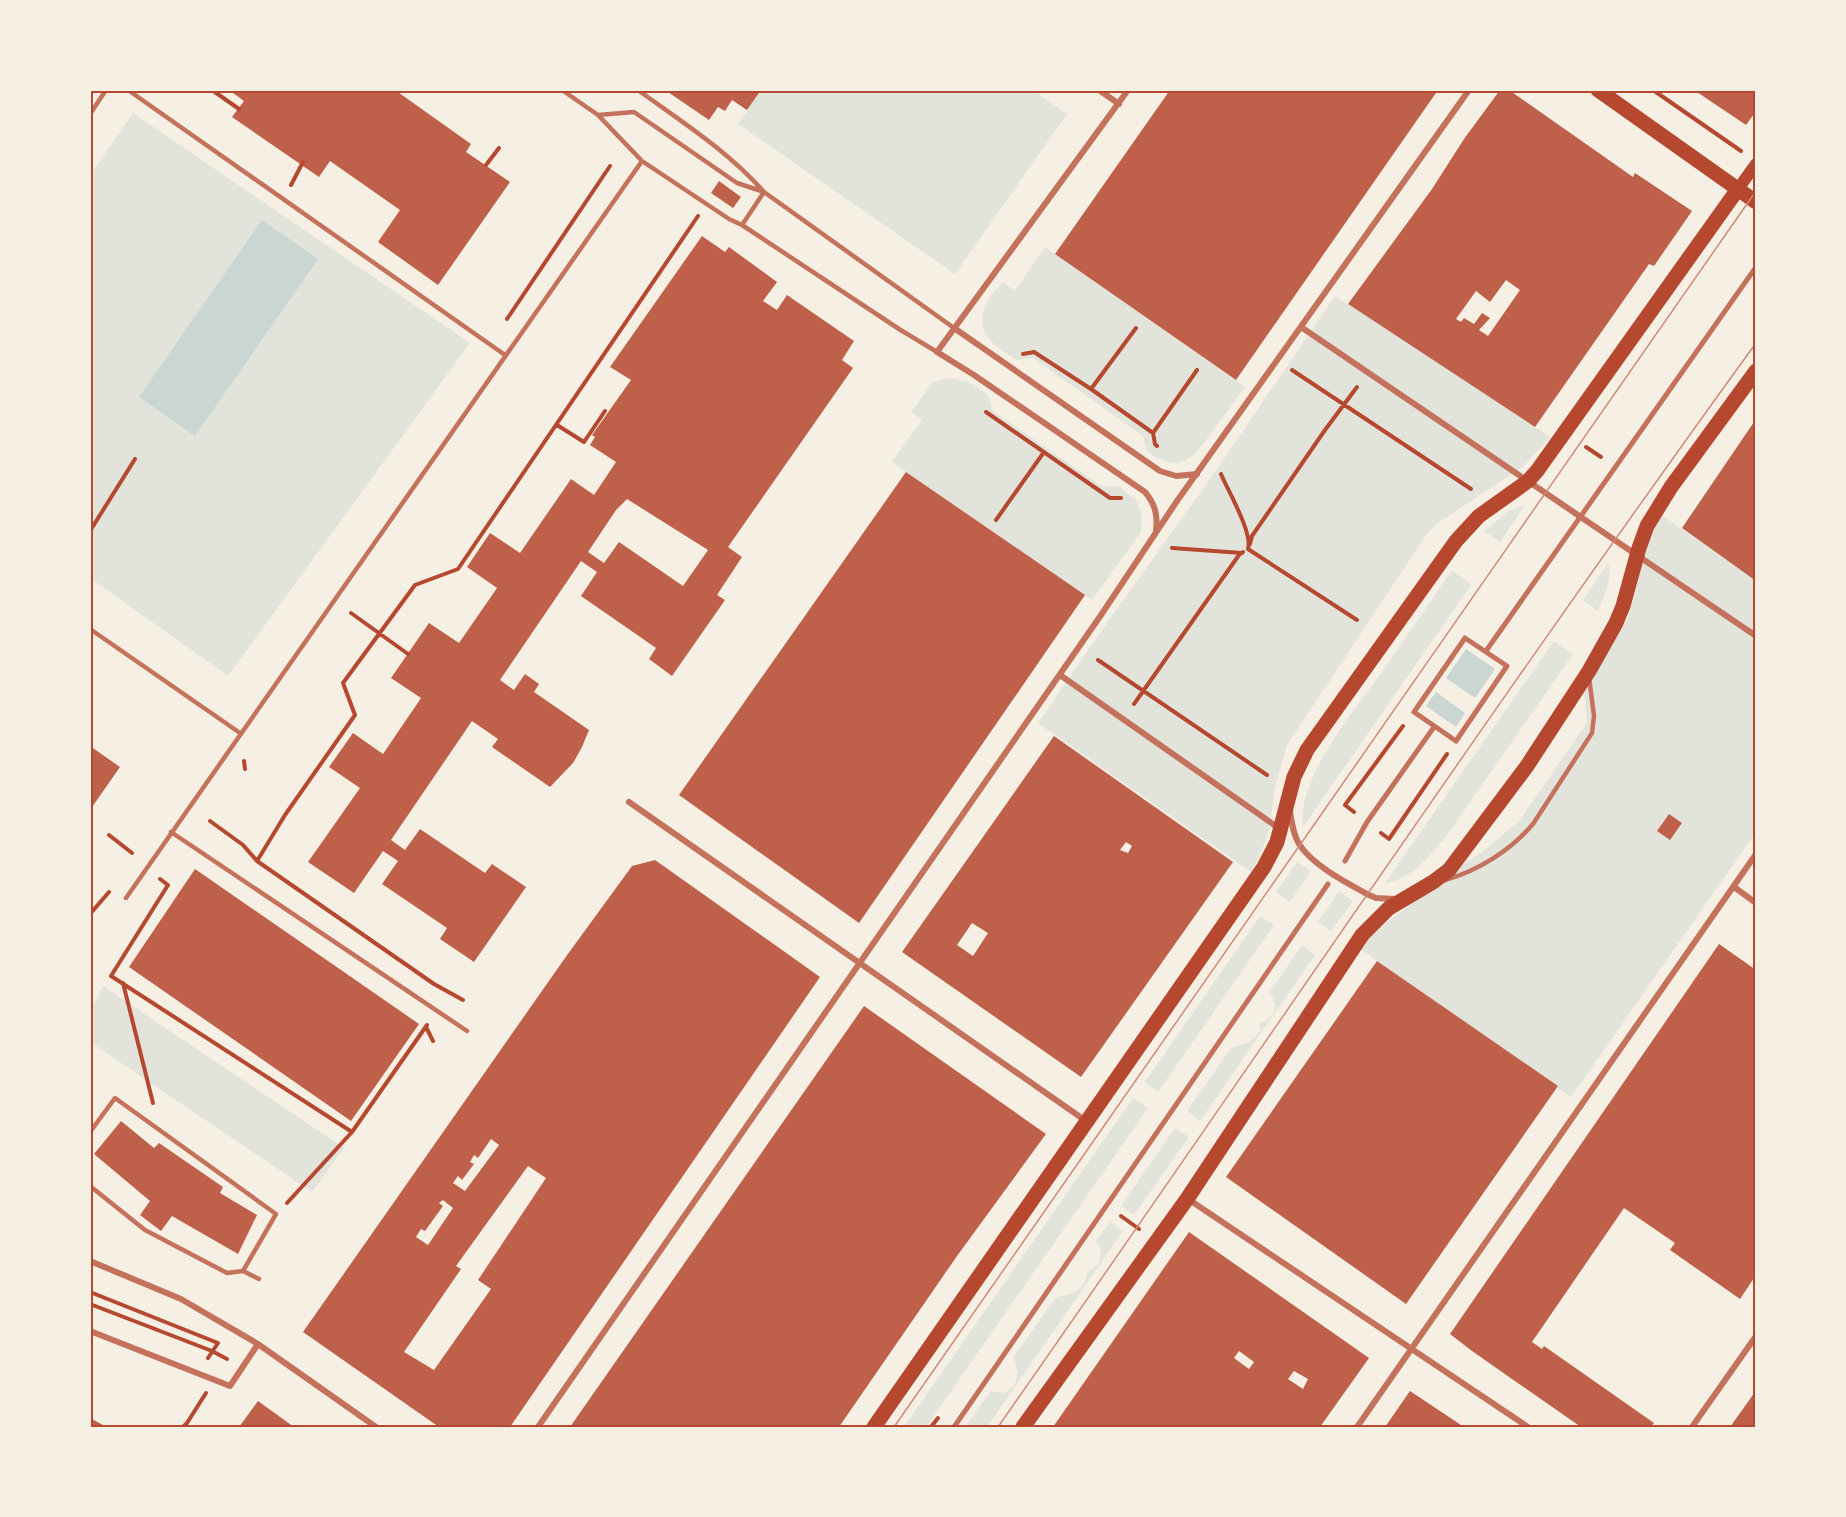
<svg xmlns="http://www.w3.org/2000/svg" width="1846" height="1517" viewBox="0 0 1846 1517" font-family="'Nunito Sans',sans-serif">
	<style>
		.green { fill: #e2e4dc }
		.water { fill: #c9d6d2 }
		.building { fill: #bf614a; fill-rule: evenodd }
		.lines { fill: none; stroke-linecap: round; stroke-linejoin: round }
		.path { stroke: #b5482f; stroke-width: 4 }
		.service { stroke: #c5725c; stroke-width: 4.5 }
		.pedestrian { stroke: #c5725c; stroke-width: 5 }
		.minor { stroke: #c5725c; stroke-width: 6 }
		.secondary { stroke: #b5482f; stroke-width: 12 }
		.primary { stroke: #b5482f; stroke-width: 15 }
		.tram { stroke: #cf8b77; stroke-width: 1.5 }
		.neatline { fill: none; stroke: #b5482f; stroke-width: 2 }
	</style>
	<rect width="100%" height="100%" fill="#f6efe4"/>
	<path class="green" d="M 761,90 L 1033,90 L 1067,114 L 955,274 L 738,124 Z
		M 133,113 L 470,343 L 228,676 L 90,578 L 90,175 Z
		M 1045,247 L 1245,387 C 1235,401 1224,415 1214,429 C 1193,459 1181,475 1146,451 L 1143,436 L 1033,358 L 1017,360 C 999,349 975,335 984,309 C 987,299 996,290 1003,282 L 1015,291 Z
		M 1335,296 L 1453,371 L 1550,437 L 1523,467 L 1436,524 L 1426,535 L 1287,745 L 1275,788 L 1269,831 L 1258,860 L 1251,872 L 1038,723 L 1113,614 L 1206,485 Z
		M 950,378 L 969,382 L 988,395 L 993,411 L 1103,487 L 1118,486 L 1136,500 L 1141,512 L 1141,532 L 1092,600 L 892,462 L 922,420 L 911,412 L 933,382 Z
		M 1525,505 L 1500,542 L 1484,531 L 1509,511 Z
		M 1663,516 L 1756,581 L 1756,832 L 1571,1097 L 1359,948 L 1385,924 L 1456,869 L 1485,850 L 1519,821 L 1587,723 L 1584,688 L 1627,621 L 1636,591 L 1646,541 Z
		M 1608,563 C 1613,578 1604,596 1598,611 L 1583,600 Z
		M 1452,570 L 1471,585 L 1303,827 C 1296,779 1355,710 1381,673 C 1405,638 1429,604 1452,570 Z
		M 1554,641 L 1573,654 L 1447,835 C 1433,853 1410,881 1385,883 Z
		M 1297,862 L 1311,871 L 1290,902 L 1276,892 Z
		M 1339,891 L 1353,901 L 1331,931 L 1318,922 Z
		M 1260,916 L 1274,925 L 1158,1092 L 1145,1082 Z
		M 1302,945 L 1315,955 L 1200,1121 L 1187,1111 L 1231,1048 L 1247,1043 L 1255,1037 L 1260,1031 L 1260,1023 C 1275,1018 1279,1005 1270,992 Z
		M 103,986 L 344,1148 L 312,1192 L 90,1042 L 90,1012 Z
		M 1133,1098 L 1148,1108 L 926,1427 L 904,1427 Z
		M 1175,1128 L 1189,1137 L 1134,1215 L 1121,1206 Z
		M 1110,1222 L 1123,1231 L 987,1427 L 965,1427 L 991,1391 L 1004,1393 C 1019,1386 1020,1371 1013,1358 L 1056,1297 C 1071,1296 1086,1289 1087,1272 L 1099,1264 L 1101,1250 L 1096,1241 Z"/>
	<path class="water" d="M 262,220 L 318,259 L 195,436 L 139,397 Z
		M 1466,649 L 1495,669 L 1475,698 L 1446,678 Z
		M 1436,692 L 1465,713 L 1456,727 L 1426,706 Z"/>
	<path class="building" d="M 229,90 L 395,90 L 471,144 L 466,152 L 510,182 L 438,285 L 378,242 L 400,210 L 330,161 L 319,177 L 232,117 L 244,101 Z
		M 665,90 L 761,90 L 747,110 L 732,100 L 725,111 L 718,107 L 709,120 Z
		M 1170,90 L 1438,90 L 1236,380 L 1055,254 Z
		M 1500,90 L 1509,90 L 1633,177 L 1635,173 L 1692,211 L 1654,266 L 1649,264 L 1535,427 L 1348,304 L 1432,189 L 1464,139 ZM 1506,280 L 1520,290 L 1488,336 L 1479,330 L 1490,318 L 1482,313 L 1474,324 L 1464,318 L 1461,322 L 1456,319 L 1476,291 L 1490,302 Z
		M 1694,90 L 1756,90 L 1756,111 L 1746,125 Z
		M 719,181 L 741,197 L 733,208 L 711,193 Z
		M 702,236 L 725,252 L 729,247 L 777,282 L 763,301 L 777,310 L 787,295 L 854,341 L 842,360 L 853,368 L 728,547 L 742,557 L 717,595 L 725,600 L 672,676 L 649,659 L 656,648 L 581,596 L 597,572 L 581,561 L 500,680 L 514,690 L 525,674 L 539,684 L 534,692 L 589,730 L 582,747 L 573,763 L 550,787 L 492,747 L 498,739 L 472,721 L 391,840 L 405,850 L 420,829 L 485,873 L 492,864 L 526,887 L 474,962 L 440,939 L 447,928 L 382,884 L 398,861 L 383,851 L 354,893 L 308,862 L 360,788 L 329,767 L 353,733 L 383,754 L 421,698 L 391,678 L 429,623 L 459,643 L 497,588 L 467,567 L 490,533 L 520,553 L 571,479 L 594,495 L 616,462 L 590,445 L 595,437 L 592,435 L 631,380 L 610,367 ZM 627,499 L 708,550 L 683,586 L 619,542 L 604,563 L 588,552 L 616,510 Z
		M 1756,419 L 1756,581 L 1682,528 Z
		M 906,472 L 1085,595 L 859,923 L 679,795 Z
		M 1054,736 L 1233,862 L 1081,1077 L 902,952 ZM 1126,842 L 1132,846 L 1128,853 L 1120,850 ZM 972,923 L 988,933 L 973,956 L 957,945 Z
		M 90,746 L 120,767 L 90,810 Z
		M 1669,814 L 1682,823 L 1670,840 L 1657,831 Z
		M 655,860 L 820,977 L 510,1427 L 439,1427 L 303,1332 L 565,958 L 632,866 ZM 491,1139 L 499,1145 L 465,1191 L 453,1183 L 458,1176 L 462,1180 L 474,1164 L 470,1162 L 474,1155 L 478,1158 ZM 528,1166 L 546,1178 L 478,1280 L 491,1289 L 434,1370 L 404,1352 L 461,1269 L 456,1266 ZM 443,1200 L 453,1208 L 428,1245 L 416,1237 L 421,1229 L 425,1231 L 443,1206 L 439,1203 Z
		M 195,869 L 419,1024 L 351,1121 L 129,967 Z
		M 1719,944 L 1756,970 L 1756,1275 L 1740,1299 L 1670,1250 L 1675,1243 L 1624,1208 L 1532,1342 L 1542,1349 L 1544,1346 L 1654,1423 L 1651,1427 L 1581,1427 L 1472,1351 L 1450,1334 Z
		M 1377,961 L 1558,1086 L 1406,1304 L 1226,1177 Z
		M 864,1006 L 1046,1134 L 957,1256 L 839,1427 L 570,1427 Z
		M 121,1121 L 154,1148 L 159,1143 L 223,1187 L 220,1193 L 257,1215 L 238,1254 L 172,1216 L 161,1231 L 140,1215 L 150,1201 L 94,1154 Z
		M 1189,1232 L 1369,1358 L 1320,1427 L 1053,1427 ZM 1239,1351 L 1254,1362 L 1249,1369 L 1234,1358 ZM 1294,1371 L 1308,1379 L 1303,1389 L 1288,1379 Z
		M 1756,1390 L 1756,1427 L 1730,1427 L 1750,1399 Z
		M 1410,1391 L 1464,1427 L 1385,1427 Z
		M 258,1401 L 294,1427 L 239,1427 Z
		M 90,1418 L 103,1425 L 104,1427 L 90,1427 Z"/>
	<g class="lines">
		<path class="path" d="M 212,90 L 239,109
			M 1653,90 L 1741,151
			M 486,165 L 499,148
			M 291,185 L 303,162
			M 507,319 L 610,166
			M 1023,354 L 1034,352 L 1091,389 L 1153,433 L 1155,444 L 1157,446
			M 1292,370 L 1471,489
			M 1091,389 L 1136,328
			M 986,412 L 1110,498 L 1121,498
			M 557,425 L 584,442 L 605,411
			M 1153,433 L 1197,370
			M 1586,447 L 1601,457
			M 1221,474 C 1228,491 1253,533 1248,549 L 1357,620
			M 996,520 L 1044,452
			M 90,531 L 135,459
			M 1250,544 L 1252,536 L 1325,430 L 1357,387
			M 1172,548 L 1242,553
			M 351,613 L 408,654
			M 1098,660 L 1267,775
			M 1134,704 L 1239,555 L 1243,552
			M 244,761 L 245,769
			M 1354,812 L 1345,805 L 1403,726
			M 210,821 L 243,845 L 257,861 L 434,984 L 463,1000
			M 1381,833 L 1389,839 L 1447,754
			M 109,835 L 132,853
			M 257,861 L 285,815 L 355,715 L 343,683 L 415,585 L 458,569 L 698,216
			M 160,879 L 168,885 L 111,976 L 352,1132 L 427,1025
			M 90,914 L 109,892
			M 123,983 L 153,1103
			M 426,1027 L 433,1041
			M 287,1203 L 352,1132
			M 1121,1216 L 1139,1229
			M 90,1292 L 218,1343 L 208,1358
			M 90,1304 L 212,1351 L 227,1359
			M 183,1427 L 187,1423 L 206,1393
			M 931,1427 L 938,1418"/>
		<path class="service" d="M 128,90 L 505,355
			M 562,90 L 598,115 L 642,161 L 729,219 L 742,225 L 899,329 L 937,352
			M 638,90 C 682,122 728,151 764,192 L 954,328
			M 90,114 L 106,90
			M 598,115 L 634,112 L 737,183 L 761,191
			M 742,225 L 764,192
			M 90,629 L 240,733
			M 171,832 L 467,1031
			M 1445,880 C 1478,871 1511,850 1533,824 L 1592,733 L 1594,716 L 1589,677
			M 126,898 L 642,161
			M 90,1132 L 115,1098 L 276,1214 L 243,1271
			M 90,1186 L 145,1230 L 227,1273 L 243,1271 L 259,1279"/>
		<path class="pedestrian" d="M 1465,638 L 1507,666 L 1456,741 L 1414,712 Z
			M 1486,651 L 1756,267
			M 1345,861 L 1367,822 L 1434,727
			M 954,1427 L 1328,884"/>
		<path class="minor" d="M 1099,90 L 1119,104
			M 1128,90 L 937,352 L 974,375 L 1145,492 C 1155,504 1158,515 1156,530
			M 1301,327 L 1756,636
			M 954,328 L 1160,471 L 1176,476 L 1197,474
			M 1060,675 L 1280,829
			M 629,802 L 1086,1121
			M 1290,811 C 1292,823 1293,834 1299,844 C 1312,865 1347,883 1369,895 L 1376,898 L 1396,899
			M 1734,887 L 1756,903
			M 1188,1199 L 1528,1427
			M 90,1261 L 181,1299 L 258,1344 L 376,1427
			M 90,1331 L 230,1386 L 258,1344
			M 538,1427 L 1101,615 L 1177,501 L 1469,90
			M 1357,1427 L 1756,854
			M 1692,1427 L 1756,1336"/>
		<path class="secondary" d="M 1738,189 L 1756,164"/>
		<path class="primary" d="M 1598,90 L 1756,202
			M 874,1427 L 1264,867 L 1277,842 L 1294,777 L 1307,750 L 1456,541 L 1479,516 L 1528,481 L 1537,471 L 1738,189
			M 1023,1427 L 1187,1199 L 1362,935 L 1389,908 L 1433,882 L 1449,870 L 1527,766 L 1589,671 L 1616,623 L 1623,606 L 1639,548 L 1647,526 L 1671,487 L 1756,371"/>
		<path class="tram" d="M 894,1427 L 1756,191
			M 998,1427 C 1251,1066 1497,700 1756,343"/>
	</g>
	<rect width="1846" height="1517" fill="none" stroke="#f6efe4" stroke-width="183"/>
	<rect x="92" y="92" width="1662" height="1334" class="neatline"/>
</svg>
